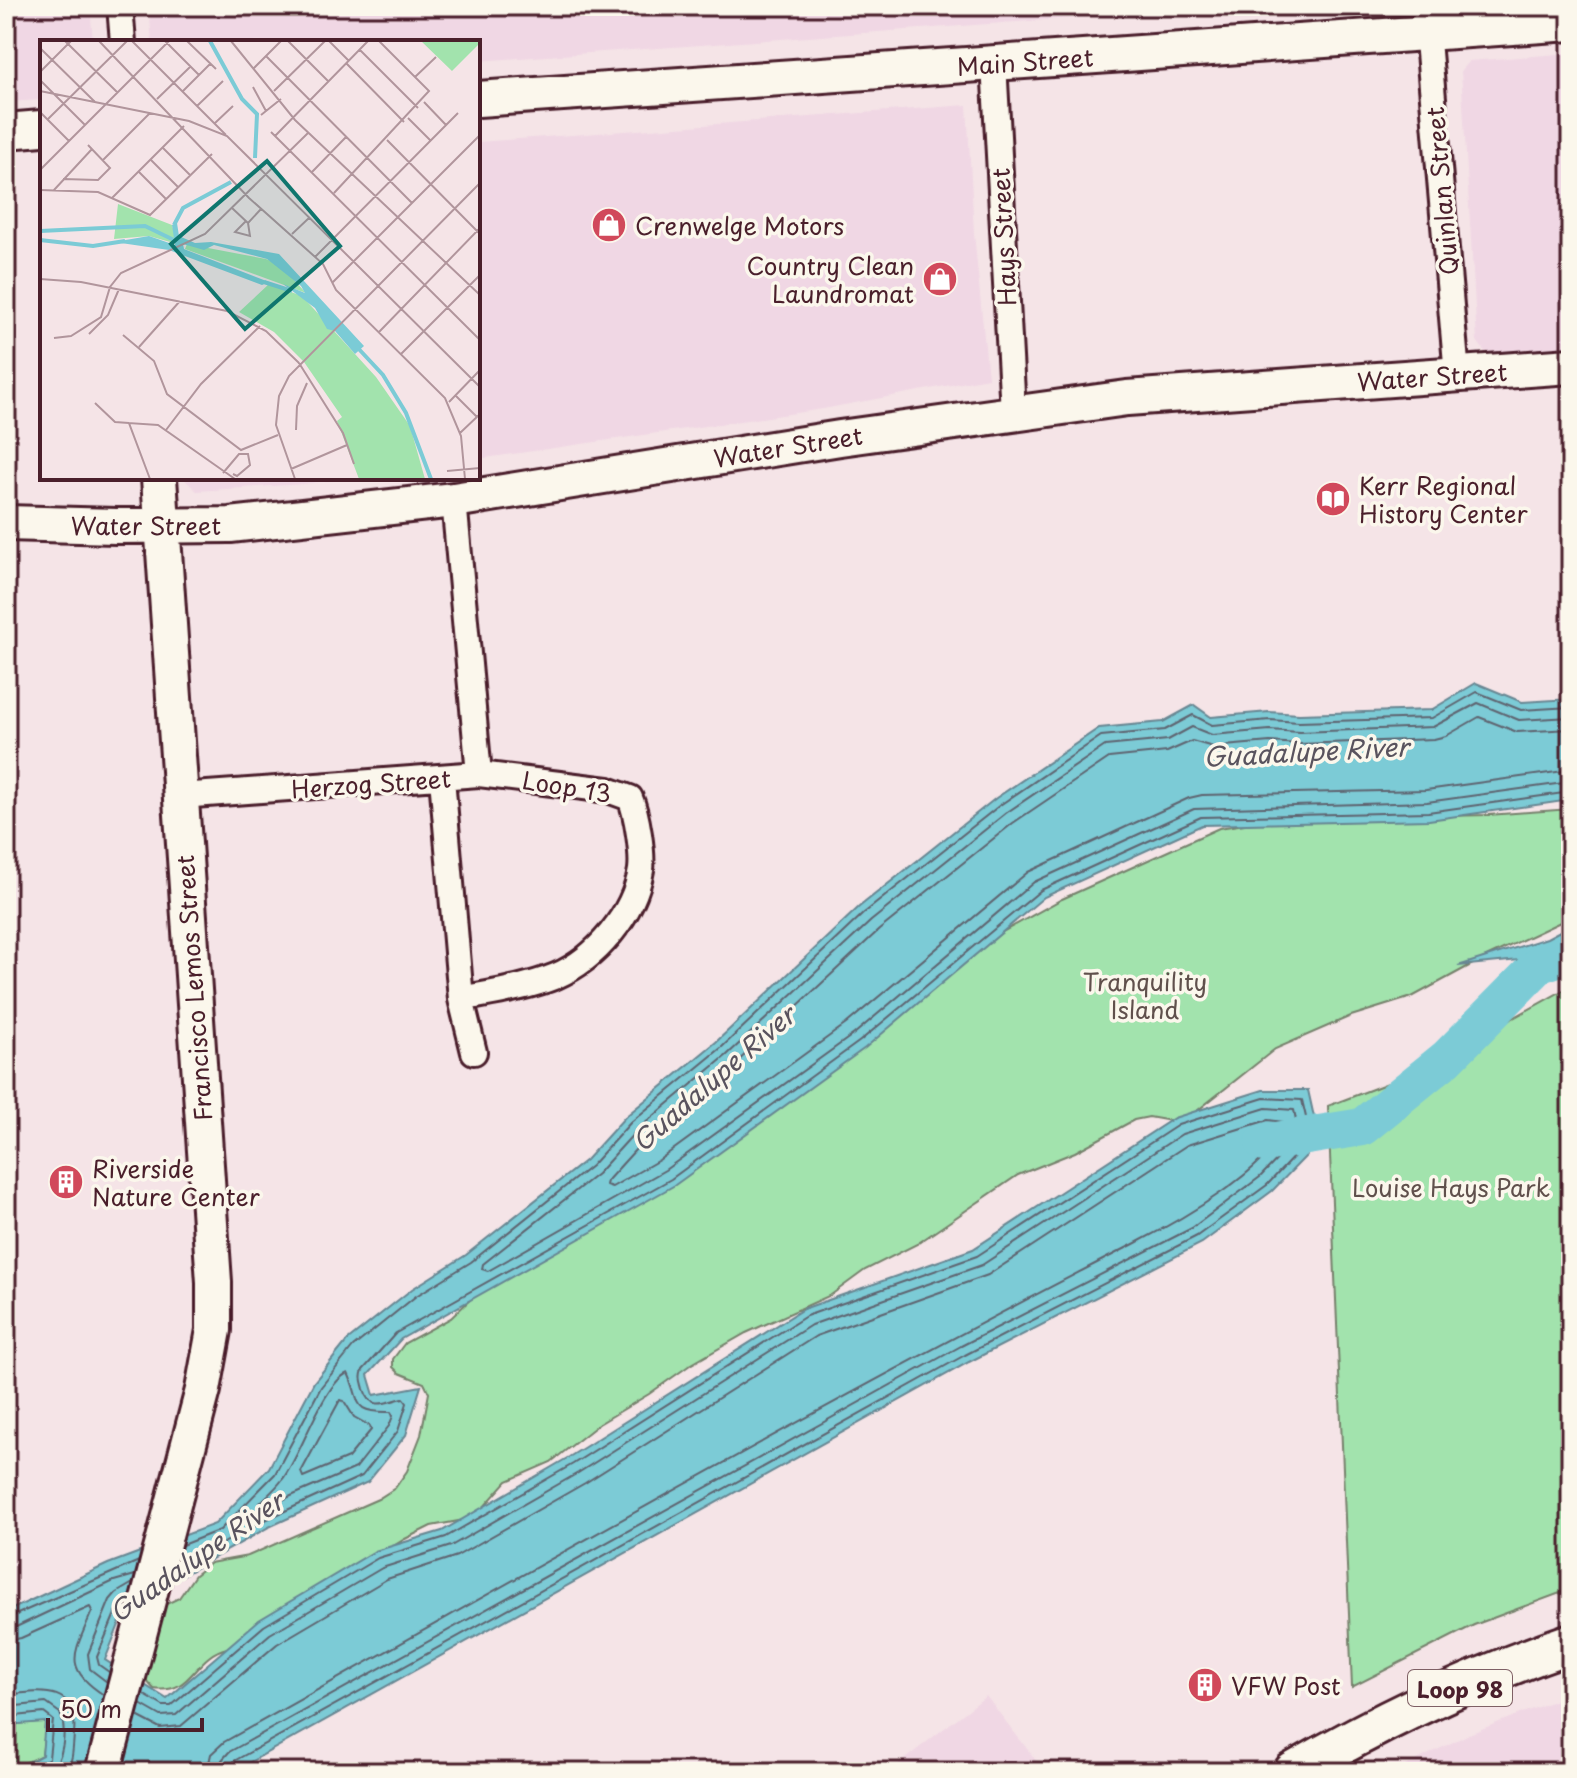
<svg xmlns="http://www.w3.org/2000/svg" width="1577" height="1778" viewBox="0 0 1577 1778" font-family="'Playpen Sans',sans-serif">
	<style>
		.built { fill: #f0d7e4 }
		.green { fill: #a2e3ad; stroke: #76816c; stroke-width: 2 }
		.water { fill: #7bcbd6; stroke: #678692; stroke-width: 2 }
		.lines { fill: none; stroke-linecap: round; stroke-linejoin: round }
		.shore { stroke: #5e646f; stroke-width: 2 }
		.river { stroke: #7bcbd6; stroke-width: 38 }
		.street-casing { stroke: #4a1f2b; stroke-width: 30 }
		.secondary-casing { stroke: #4a1f2b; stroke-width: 40 }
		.primary-casing { stroke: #4a1f2b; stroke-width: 44 }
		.street { stroke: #fbf7ec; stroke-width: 24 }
		.secondary { stroke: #fbf7ec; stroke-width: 34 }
		.primary { stroke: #fbf7ec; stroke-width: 38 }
		.labels { text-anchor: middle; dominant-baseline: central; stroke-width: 7; stroke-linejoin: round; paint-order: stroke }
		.shield { fill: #fbf7ec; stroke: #7f6065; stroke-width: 2 }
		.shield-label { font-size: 22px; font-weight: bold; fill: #4a1f2b }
		.street-label { font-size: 24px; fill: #4a1f2b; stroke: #fbf7ec }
		.poi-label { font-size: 24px; fill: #4a1f2b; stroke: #fbf7ec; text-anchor: start }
		.park-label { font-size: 24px; fill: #60504c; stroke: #fbf7ec }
		.water-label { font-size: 26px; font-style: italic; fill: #59535e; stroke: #fbf7ec }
		.inset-river { fill: none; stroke: #7bcbd6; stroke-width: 4 }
		.inset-road { fill: none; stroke: #b1959c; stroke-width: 2 }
		.view { fill: #0f766e; fill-opacity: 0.15; stroke: #0f766e; stroke-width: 4 }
		.inset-edge { fill: none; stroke: #4a1f2b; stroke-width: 4 }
	</style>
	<rect width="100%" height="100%" fill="#f5e4e7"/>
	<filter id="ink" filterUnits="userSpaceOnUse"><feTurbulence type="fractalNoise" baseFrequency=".0125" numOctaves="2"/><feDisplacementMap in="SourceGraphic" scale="16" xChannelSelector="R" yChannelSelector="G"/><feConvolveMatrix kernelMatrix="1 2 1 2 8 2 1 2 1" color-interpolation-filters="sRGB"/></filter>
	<g filter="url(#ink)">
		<path class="built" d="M 6,6 L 90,6 L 93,42 L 42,42 L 42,100 L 6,102 Z
			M 149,6 L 1197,6 L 1197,9 L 478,61 L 478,42 L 152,42 Z
			M 1571,53 L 1571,347 L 1486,353 L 1477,341 L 1461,70 L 1469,61 Z
			M 967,105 L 974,233 L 988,378 L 823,409 L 478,459 L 478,142 Z
			M 183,478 L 347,478 L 303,484 L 197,491 Z
			M 1571,1694 L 1571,1772 L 1474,1772 L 1473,1767 L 1473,1772 L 1393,1772 L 1469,1734 Z
			M 986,1696 L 1045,1772 L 888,1772 Z"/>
		<path class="green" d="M 1571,809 L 1571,917 L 1482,959 L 1412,997 L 1351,1016 L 1275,1049 L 1193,1114 L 1171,1121 L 1149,1117 L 1134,1120 L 1075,1152 L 1018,1175 L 917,1244 L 865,1270 L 831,1295 L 746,1333 L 690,1365 L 649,1394 L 599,1424 L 551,1462 L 507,1481 L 482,1509 L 464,1520 L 431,1526 L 405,1539 L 227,1648 C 193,1656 193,1695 154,1689 L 142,1676 L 158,1608 L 179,1598 L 195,1575 L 210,1563 L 248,1556 L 378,1499 L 395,1488 L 407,1471 L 421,1435 L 429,1393 L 424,1383 L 399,1373 L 393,1367 L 393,1359 L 405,1343 L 451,1318 L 478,1292 L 999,934 L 1062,899 L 1219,828 L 1270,820 L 1488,815 Z
			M 1571,986 L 1571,1589 L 1474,1625 L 1352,1687 L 1328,1106 L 1414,1073 Z
			M 46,1721 L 42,1755 L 6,1772 L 6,1725 Z"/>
		<path class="water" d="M 1476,683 L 1522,702 L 1571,699 L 1571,800 L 1429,820 L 1202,825 L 1044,897 L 865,1048 L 675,1185 L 401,1339 L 368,1375 L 374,1395 L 421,1386 L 406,1435 L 368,1482 L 269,1527 L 126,1607 L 105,1660 L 167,1699 L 259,1620 L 375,1551 L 442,1531 L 569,1457 L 803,1309 L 973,1249 L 1174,1118 L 1263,1090 L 1308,1090 L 1316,1126 L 1307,1155 L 1272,1191 L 1202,1243 L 969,1362 L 234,1771 L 10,1772 L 42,1755 L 45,1722 L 6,1725 L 6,1612 L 108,1564 L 215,1524 L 269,1468 L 314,1382 L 347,1341 L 412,1289 L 466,1255 L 586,1160 L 625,1117 L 716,1042 L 859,907 L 996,798 L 1099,728 L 1163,722 L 1194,705 L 1211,717 L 1269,712 L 1299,714 L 1431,710 Z
			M 1571,925 L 1571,955 L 1458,966 L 1547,938 Z"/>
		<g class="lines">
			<path class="shore" d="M 1571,717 L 1519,720 L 1478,703 L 1433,727 L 1299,732 L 1270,730 L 1212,735 L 1192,727 L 1168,740 L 1105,746 L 1006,813 L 871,921 L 727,1055 L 638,1129 L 597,1174 L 483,1264 L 482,1269 L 488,1271 L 665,1170 L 854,1034 L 1034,882 L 1194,809 L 1427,802 L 1571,782
				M 1571,729 L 1517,732 L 1479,717 L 1446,736 L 1434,739 L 1299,744 L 1270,742 L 1213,747 L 1192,741 L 1167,752 L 1109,758 L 1013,823 L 879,930 L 735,1064 L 646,1138 L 607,1181 L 606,1185 L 612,1187 L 659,1160 L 846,1024 L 1028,872 L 1189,798 L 1202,795 L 1426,790 L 1571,770
				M 348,1373 C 362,1403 350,1413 391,1412 L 393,1416 L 389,1426 L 356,1468 L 261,1509 L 260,1503 C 268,1495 276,1488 282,1480 C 301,1456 323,1383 348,1373 Z
				M 340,1400 L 344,1401 L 354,1417 L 370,1426 L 371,1430 L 348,1458 L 303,1477 L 301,1472 Z
				M 182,1545 L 220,1530 L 275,1474 L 321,1387 L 353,1347 L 416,1296 L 471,1262 L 591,1166 L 631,1122 L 721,1048 L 864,913 L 1000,805 L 1101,736 L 1165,730 L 1193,715 L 1212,725 L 1270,720 L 1299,722 L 1432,718 L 1477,692 L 1521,710 L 1571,707
				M 175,1570 L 265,1520 L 362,1476 L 398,1431 L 407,1403 L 403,1398 C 386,1402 371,1412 364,1389 C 362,1381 360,1378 363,1370 L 396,1333 L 671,1179 L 860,1041 L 1041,890 L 1201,817 L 1428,812 L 1571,792
				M 6,1619 L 139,1561
				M 6,1629 L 16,1627 L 114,1581 L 135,1575
				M 6,1641 L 21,1638 L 90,1607 L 92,1611 C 76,1651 60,1667 104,1695
				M 109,1672 L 99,1665 L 97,1657 L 119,1604 L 129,1596
				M 107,1682 L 90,1669 L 88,1654 L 110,1600 L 116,1593 L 133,1583
				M 143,1694 L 163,1706 L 171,1706 L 264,1626 L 378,1558 L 446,1537 L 573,1464 L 806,1316 L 977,1256 L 1178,1125 L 1264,1098 L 1302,1100 L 1308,1126 L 1299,1151 L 1267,1185 L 1197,1236 L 965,1355 L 234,1761 L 229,1772
				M 6,1695 C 40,1691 79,1684 74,1734 C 73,1747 73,1760 67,1772
				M 140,1704 L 161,1716 L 176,1715 L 270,1634 L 382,1568 L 451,1546 L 578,1473 L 811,1325 L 982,1265 L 1182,1134 L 1266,1108 L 1294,1110 L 1297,1125 L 1290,1146 L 1260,1177 L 1192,1228 L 961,1346 L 229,1752 L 222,1760 L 219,1772
				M 6,1707 L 46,1703 L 60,1713 C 67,1730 64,1761 49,1772
				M 137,1716 L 160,1728 L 181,1726 L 277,1644 L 387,1579 L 457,1556 L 585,1483 L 816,1336 L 988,1275 L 1187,1145 L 1268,1120 L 1284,1122 C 1281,1165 1171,1225 1134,1244 C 826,1401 526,1574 224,1742 L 211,1754 L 207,1772
				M 6,1717 L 44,1713 L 53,1720 L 49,1758 L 27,1772"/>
			<path class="river" d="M 1264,1143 L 1362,1127 L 1447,1058 L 1540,964 L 1571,953"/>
			<g class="street-casing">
				<path id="street" d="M 120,6 L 123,42
					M 1425,6 L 1457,375
					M 994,63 L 1013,412
					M 442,778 L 461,999 C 491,993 526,988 556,976 C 596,959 634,914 641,870 C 643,853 637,814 630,798 L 608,790 L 479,774
					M 180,796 L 479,774 L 454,500
					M 461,999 L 474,1052"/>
			</g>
			<g class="secondary-casing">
				<path id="secondary" d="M 478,99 L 1571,23
					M 6,131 L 42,128
					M 6,523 L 116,526 L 230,525 L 454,500 L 840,438 L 1127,398 L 1571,366
					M 103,1772 L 203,1390 L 214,1330 L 214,1282 L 159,478"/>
			</g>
			<g class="primary-casing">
				<path id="primary" d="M 1293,1772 C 1381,1721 1474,1676 1571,1643"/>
			</g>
			<use href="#street" class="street"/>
			<use href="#secondary" class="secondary"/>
			<use href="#primary" class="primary"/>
		</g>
	</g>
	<defs>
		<g id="shop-disc" transform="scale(1.8)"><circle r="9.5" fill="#d1495b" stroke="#fbf7ec"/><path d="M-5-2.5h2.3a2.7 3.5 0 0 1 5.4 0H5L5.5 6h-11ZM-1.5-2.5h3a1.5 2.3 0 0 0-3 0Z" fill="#fff"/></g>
		<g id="library-disc" transform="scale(1.8)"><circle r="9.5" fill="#d1495b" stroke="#fbf7ec"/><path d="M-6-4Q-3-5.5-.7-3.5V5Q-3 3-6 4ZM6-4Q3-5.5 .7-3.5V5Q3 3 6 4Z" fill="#fff"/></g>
		<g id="building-disc" transform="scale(1.8)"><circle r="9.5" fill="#d1495b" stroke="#fbf7ec"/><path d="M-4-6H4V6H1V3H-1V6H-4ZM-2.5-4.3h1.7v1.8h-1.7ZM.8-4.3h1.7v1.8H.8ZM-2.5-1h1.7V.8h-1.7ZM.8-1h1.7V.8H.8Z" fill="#fff"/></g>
	</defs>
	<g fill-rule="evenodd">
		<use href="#shop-disc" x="609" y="225"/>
		<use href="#shop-disc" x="940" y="279"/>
		<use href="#library-disc" x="1333" y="499"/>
		<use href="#building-disc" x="66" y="1182"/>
		<use href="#building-disc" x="1205" y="1685"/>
	</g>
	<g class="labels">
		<rect class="shield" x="1408" y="1670" width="104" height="36" rx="6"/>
		<g class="shield-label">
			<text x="1460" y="1688">Loop 98</text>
		</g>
		<g class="street-label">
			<text transform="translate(1025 61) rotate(-4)">Main Street</text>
			<text transform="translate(1441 191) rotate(-95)">Quinlan Street</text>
			<text transform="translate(1003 237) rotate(-93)">Hays Street</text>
			<text transform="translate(1432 376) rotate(-4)">Water Street</text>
			<text transform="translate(788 446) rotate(-9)">Water Street</text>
			<text x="146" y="525">Water Street</text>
			<text transform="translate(371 783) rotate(-4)">Herzog Street</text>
			<text transform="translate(567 786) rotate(9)">Loop 13</text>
			<text transform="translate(193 988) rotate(-94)">Francisco Lemos Street</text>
		</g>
		<g class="poi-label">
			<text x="635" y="225">Crenwelge Motors</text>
			<text x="914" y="265" text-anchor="end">Country Clean<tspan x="914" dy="28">Laundromat</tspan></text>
			<text x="1359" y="485">Kerr Regional<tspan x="1359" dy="28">History Center</tspan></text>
			<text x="92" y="1168">Riverside<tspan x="92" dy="28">Nature Center</tspan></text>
			<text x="1231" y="1685">VFW Post</text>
		</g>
		<g class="park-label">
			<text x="1145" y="981">Tranquility<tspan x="1145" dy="28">Island</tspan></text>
			<text x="1451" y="1187">Louise Hays Park</text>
		</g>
		<g class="water-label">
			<text transform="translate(1306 751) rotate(-3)">Guadalupe River</text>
			<text transform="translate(713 1078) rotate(-41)">Guadalupe River</text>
			<text transform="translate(196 1556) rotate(-35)">Guadalupe River</text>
		</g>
	</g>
	<g transform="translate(40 40)">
		<rect width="440" height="440" fill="#f5e4e7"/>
		<path d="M 381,1 L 440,1 L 440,3 L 412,31 ZM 78,164 L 132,185 L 137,204 L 109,196 L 74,199 ZM 147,204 L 226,219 L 240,225 L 266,253 L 145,209 ZM 229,244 L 262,256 L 336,337 L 370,386 L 385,439 L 319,439 L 297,381 L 302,377 L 264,322 L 234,292 L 199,272 Z" fill="#a2e3ad"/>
		<path d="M 137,183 L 139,196 L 155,203 L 171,202 L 239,214 L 324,306 L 315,314 L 295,291 L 287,289 L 275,268 L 243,244 L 265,253 L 261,246 L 227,219 L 174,205 L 164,210 L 143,204 L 144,209 L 229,242 L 222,245 L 129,210 L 74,202 L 109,196 L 135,205 L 132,185 Z" fill="#7bcbd6"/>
		<path class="inset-river" d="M 170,1 L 202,59 L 217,74 L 215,118M 134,185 L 143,168 L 191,142M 0,191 L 105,186 L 138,202M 0,200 L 53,206 L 85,201M 224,242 L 252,251M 316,306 L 343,335 L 366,373 L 391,439"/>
		<path class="inset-road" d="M 25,1 L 78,53M 59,1 L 209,158 L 283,224 L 296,250 L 405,358 L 421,396 L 425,439M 92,1 L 186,95M 125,1 L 159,35M 147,1 L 176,29M 191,1 L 255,80 L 440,255M 248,1 L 288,41M 289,1 L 309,21M 0,8 L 55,62M 320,10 L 378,68M 226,16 L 372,163M 306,23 L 364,82M 214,28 L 241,1M 0,32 L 31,1M 375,37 L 396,17M 0,40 L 45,85M 213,47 L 226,71M 0,51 L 149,81 L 187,96 L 440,347M 143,51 L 170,24M 234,51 L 285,1M 117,59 L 150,27M 384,62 L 406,85M 157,66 L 183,41M 0,72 L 29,101M 221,75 L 241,59M 368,78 L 390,100M 8,79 L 87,1M 175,83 L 193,66M 231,92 L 440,300M 235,96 L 328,1M 347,100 L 440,194M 122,107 L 150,135M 110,119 L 138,147M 63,120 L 110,73M 0,130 L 129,1M 98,131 L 126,159M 272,132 L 306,97M 23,139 L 58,140 L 70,128 L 48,105M 0,150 L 58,152 L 110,175 L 172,114M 14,150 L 52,109M 294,153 L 389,51 L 339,1M 72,158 L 144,86M 192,168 L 208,183 L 221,169M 206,181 L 195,192 L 210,196 L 208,183M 252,194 L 270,177M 275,217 L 418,73M 0,239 L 41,242 L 187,271 L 226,291 L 259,323M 292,243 L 440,95M 339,292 L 440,188M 49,294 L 68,275 L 79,249M 83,295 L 114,321 L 127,354 L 201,410 L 238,395M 14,298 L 31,296 L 61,277 L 70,247 L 81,233 L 165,194 L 268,93M 99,307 L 140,261M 361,314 L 440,235M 259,323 L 303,393 L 314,424M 415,355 L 437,377M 409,362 L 440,330M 55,363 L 75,382 L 89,383M 126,390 L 161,344 L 220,286M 256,390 L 257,366 L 267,343M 420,393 L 440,374M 251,429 L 307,405M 407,431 L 440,428M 183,433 L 199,414 L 208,414 L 210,425 L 197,436 L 193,434M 110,439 L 89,383 L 118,385 L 195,439M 255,439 L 236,385 L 239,356 L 249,336 L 440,143"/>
		<path class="view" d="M 227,121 L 300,206 L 205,289 L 131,204 Z"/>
		<rect width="440" height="440" class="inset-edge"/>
	</g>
	<rect width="1577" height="1778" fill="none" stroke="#fbf7ec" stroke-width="32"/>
	<rect x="16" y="16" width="1545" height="1746" fill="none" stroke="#4a1f2b" stroke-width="3" filter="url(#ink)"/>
	<path d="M48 1718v12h154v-12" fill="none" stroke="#4a1f2b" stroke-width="4"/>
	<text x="60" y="1718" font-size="24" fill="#4a1f2b" stroke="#fbf7ec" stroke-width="6" paint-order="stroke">50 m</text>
</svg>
